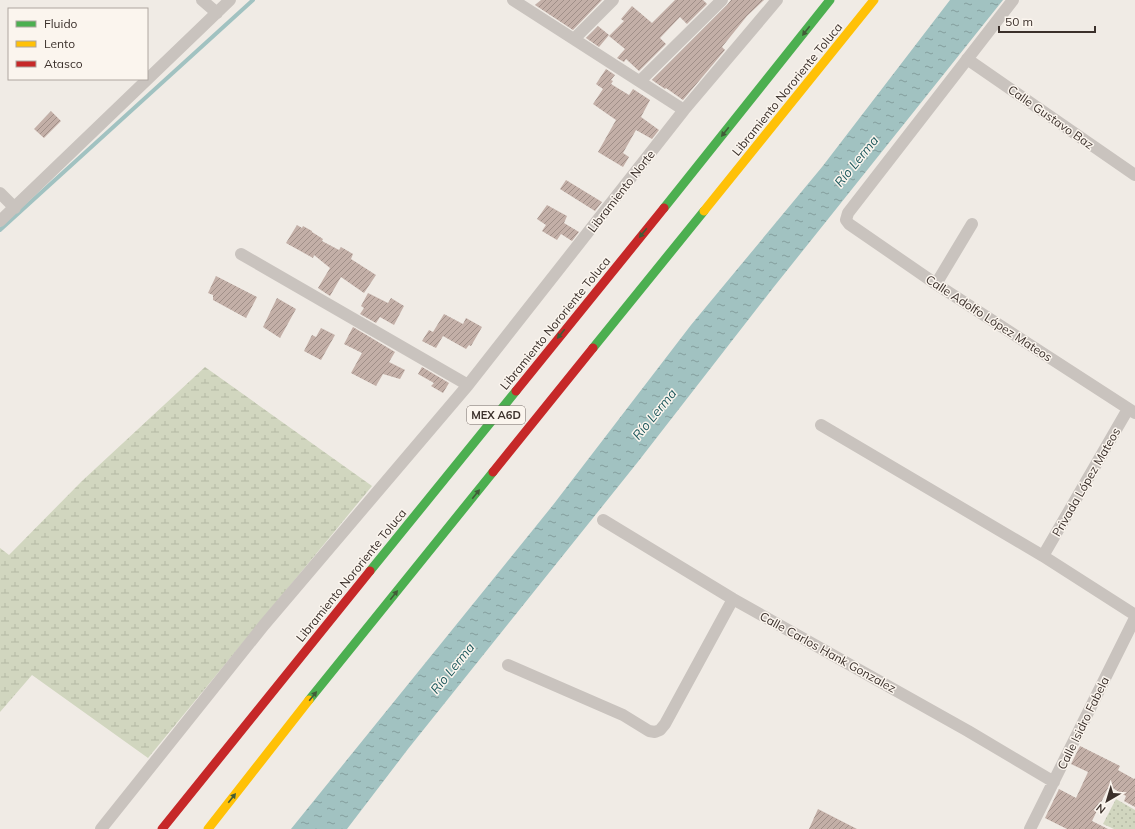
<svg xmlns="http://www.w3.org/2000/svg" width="1135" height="829" viewBox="0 0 1135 829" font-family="Mulish,sans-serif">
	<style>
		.wetland { fill: url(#wetland-marsh) }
		.park { fill: url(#park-dots) }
		.water { fill: url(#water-ripples) }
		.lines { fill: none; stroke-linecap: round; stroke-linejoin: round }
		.stream { stroke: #a1c2c1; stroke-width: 4 }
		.building { fill: url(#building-hatch) }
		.street { stroke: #c9c3be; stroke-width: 12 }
		.fast { stroke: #4caf50; stroke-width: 9 }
		.slow { stroke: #ffc107; stroke-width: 9 }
		.jam { stroke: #c62828; stroke-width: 9 }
		.oneway { fill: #415c38 }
		.labels { text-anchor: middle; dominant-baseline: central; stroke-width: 3; stroke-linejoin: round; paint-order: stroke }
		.shield { fill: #fbf5ee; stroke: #756b66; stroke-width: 1 }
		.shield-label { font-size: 11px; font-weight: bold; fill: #3b302b }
		.street-label { font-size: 12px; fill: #3b302b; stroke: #fbf5ee }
		.water-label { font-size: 13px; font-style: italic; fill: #1f5a5e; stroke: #fbf5ee }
	</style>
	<defs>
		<pattern id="wetland-marsh" width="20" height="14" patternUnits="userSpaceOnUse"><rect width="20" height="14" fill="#d1d6bf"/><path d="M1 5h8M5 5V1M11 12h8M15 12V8" fill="none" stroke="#b4b8a4"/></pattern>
		<pattern id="park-dots" width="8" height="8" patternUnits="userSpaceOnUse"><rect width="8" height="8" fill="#d1d6bf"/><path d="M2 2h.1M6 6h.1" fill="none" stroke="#b4b8a4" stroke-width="1.8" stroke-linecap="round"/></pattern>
		<pattern id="water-ripples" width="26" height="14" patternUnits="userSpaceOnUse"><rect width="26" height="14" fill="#a1c2c1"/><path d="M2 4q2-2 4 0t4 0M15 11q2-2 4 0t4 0" fill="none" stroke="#849e9d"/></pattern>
		<pattern id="building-hatch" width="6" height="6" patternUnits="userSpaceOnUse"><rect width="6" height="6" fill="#c3afa7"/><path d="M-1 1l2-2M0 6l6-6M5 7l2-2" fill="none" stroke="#a08f88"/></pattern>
	</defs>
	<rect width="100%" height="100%" fill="#f0ebe5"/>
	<path class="wetland" d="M 205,367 L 372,486 L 148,758 L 32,675 L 0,712 L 0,548 L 9,555 L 82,481 Z"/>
	<path class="park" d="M 1116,799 L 1135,810 L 1135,829 L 1114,829 L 1103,824 Z"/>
	<path class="water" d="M 950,0 L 1003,0 L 773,288 L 637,463 L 408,749 L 347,829 L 291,829 L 553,505 L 691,325 L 822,167 Z"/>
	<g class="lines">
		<path class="stream" d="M 0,230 L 253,0"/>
	</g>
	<path class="building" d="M 541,0 L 602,0 L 573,30 L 535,5 Z
		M 675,0 L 703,0 L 707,4 L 687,24 L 680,17 L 660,38 L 666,44 L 639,71 L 626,59 L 624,62 L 617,58 L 625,49 L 609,36 L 624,21 L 621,19 L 632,6 L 652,23 Z
		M 731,0 L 764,0 L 747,16 L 722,47 L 725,50 L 683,100 L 666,88 L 665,89 L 652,80 L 727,5 Z
		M 598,26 L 609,35 L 599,47 L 586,38 Z
		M 606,69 L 615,75 L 611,80 L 613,81 L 611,84 L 629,95 L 633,89 L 650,100 L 641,117 L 659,130 L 652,139 L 636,130 L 623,153 L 629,157 L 623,167 L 598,152 L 616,120 L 593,104 L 603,89 L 596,84 Z
		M 51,111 L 61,121 L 44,138 L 34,129 Z
		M 566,180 L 602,202 L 595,211 L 560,189 Z
		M 547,205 L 567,216 L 564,223 L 579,232 L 572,241 L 561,234 L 557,240 L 542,231 L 546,225 L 537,219 Z
		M 297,225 L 302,228 L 303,226 L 312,231 L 312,232 L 323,239 L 322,241 L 339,250 L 341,247 L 353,254 L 351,259 L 376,275 L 364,293 L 341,277 L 330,296 L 318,288 L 330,268 L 314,255 L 313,258 L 286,243 Z
		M 216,276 L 257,297 L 246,318 L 213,300 L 213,295 L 208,293 Z
		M 368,293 L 388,303 L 391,298 L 404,306 L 394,325 L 380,317 L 376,323 L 360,314 L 364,308 L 361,306 Z
		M 277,298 L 296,309 L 280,338 L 263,327 Z
		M 444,314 L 463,324 L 466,318 L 482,327 L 471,346 L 469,345 L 466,349 L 443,336 L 436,348 L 422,341 L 429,330 L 433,332 Z
		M 353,327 L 395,352 L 389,362 L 405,370 L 400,379 L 383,374 L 376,386 L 351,373 L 362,353 L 344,344 Z
		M 321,328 L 335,335 L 321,360 L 304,351 L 312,335 L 316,337 Z
		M 422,367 L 449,383 L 443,393 L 431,386 L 434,383 L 418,374 Z
		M 1080,746 L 1120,766 L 1118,770 L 1134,779 L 1135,778 L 1135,807 L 1124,801 L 1126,796 L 1109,786 L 1092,821 L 1108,829 L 1067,829 L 1045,818 L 1059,789 L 1076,798 L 1088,772 L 1071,764 Z
		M 818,809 L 857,829 L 809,829 Z"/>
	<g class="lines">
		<path class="street" d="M 202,0 L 217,13
			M 513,0 L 684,110
			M 1013,0 L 848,213 L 846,220 L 849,224 L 936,284 L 1135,413
			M 574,39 L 613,0
			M 967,59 L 1135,175
			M 640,81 L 722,0
			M 0,193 L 15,208
			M 0,221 L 230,0
			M 241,254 L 468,385
			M 936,284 L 972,224
			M 821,425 L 1043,556 L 1135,615
			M 603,520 L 733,599 L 968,731 L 1054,782
			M 1043,556 L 1128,409
			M 508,665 L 623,715 L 649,731 L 655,732 L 660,730 L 665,724 L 733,599
			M 101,829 L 264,625 L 468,385 L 684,110 L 777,0
			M 1030,829 L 1135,618"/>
		<path class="fast" d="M 664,208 L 830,0
			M 593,348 L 704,211
			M 370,571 L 516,391
			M 309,700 L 493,472"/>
		<path class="slow" d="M 704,211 L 874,0
			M 208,829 L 309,700"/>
		<path class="jam" d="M 516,391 L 664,208
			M 493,472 L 593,348
			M 162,829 L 370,571"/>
	</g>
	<defs><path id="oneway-solid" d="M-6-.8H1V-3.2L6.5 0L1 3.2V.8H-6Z"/></defs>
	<g class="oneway">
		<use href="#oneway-solid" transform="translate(806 31) rotate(128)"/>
		<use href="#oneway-solid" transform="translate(725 132) rotate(129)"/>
		<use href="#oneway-solid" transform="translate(643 233) rotate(129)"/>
		<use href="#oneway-solid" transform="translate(561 334) rotate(129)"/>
		<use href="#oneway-solid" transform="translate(476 494) rotate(-51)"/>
		<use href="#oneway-solid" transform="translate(394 595) rotate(-51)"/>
		<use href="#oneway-solid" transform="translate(313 696) rotate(-51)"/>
		<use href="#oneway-solid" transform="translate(232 798) rotate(-52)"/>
	</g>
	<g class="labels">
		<rect class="shield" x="467" y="406" width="58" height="18" rx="3"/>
		<g class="shield-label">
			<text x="496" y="415">MEX A6D</text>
		</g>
		<g class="street-label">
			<text transform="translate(787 89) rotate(-51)">Libramiento Nororiente Toluca</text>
			<text transform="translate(1051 117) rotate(35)">Calle Gustavo Baz</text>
			<text transform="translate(621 191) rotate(-52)">Libramiento Norte</text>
			<text transform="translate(989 318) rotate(33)">Calle Adolfo López Mateos</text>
			<text transform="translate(555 323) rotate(-51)">Libramiento Nororiente Toluca</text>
			<text transform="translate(1086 482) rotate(-60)">Privada López Mateos</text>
			<text transform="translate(351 575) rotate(-51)">Libramiento Nororiente Toluca</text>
			<text transform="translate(828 652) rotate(29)">Calle Carlos Hank Gonzalez</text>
			<text transform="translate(1083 723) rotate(-64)">Calle Isidro Fabela</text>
		</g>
		<g class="water-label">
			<text transform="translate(856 161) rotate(-51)">Río Lerma</text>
			<text transform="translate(654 414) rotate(-51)">Río Lerma</text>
			<text transform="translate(452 668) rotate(-51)">Río Lerma</text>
		</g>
	</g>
	<rect x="8" y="8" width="140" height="72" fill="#fbf5ee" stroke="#aea6a0"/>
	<rect x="16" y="21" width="20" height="6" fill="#4caf50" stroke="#aea6a0"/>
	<text x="44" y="28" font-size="12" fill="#3b302b">Fluido</text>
	<rect x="16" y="41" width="20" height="6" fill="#ffc107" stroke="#aea6a0"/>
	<text x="44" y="48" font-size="12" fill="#3b302b">Lento</text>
	<rect x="16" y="61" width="20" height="6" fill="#c62828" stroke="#aea6a0"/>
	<text x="44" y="68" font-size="12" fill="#3b302b">Atasco</text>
	<g transform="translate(1107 801) rotate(218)" stroke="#fbf5ee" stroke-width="3" paint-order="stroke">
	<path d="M0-3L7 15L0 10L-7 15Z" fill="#3b302b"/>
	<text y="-6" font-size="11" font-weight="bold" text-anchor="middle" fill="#3b302b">N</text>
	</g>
	<path d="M999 26v6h96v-6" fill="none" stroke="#3b302b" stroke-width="2"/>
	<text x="1005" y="26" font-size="12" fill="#3b302b" stroke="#fbf5ee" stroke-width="3" paint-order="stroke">50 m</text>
</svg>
